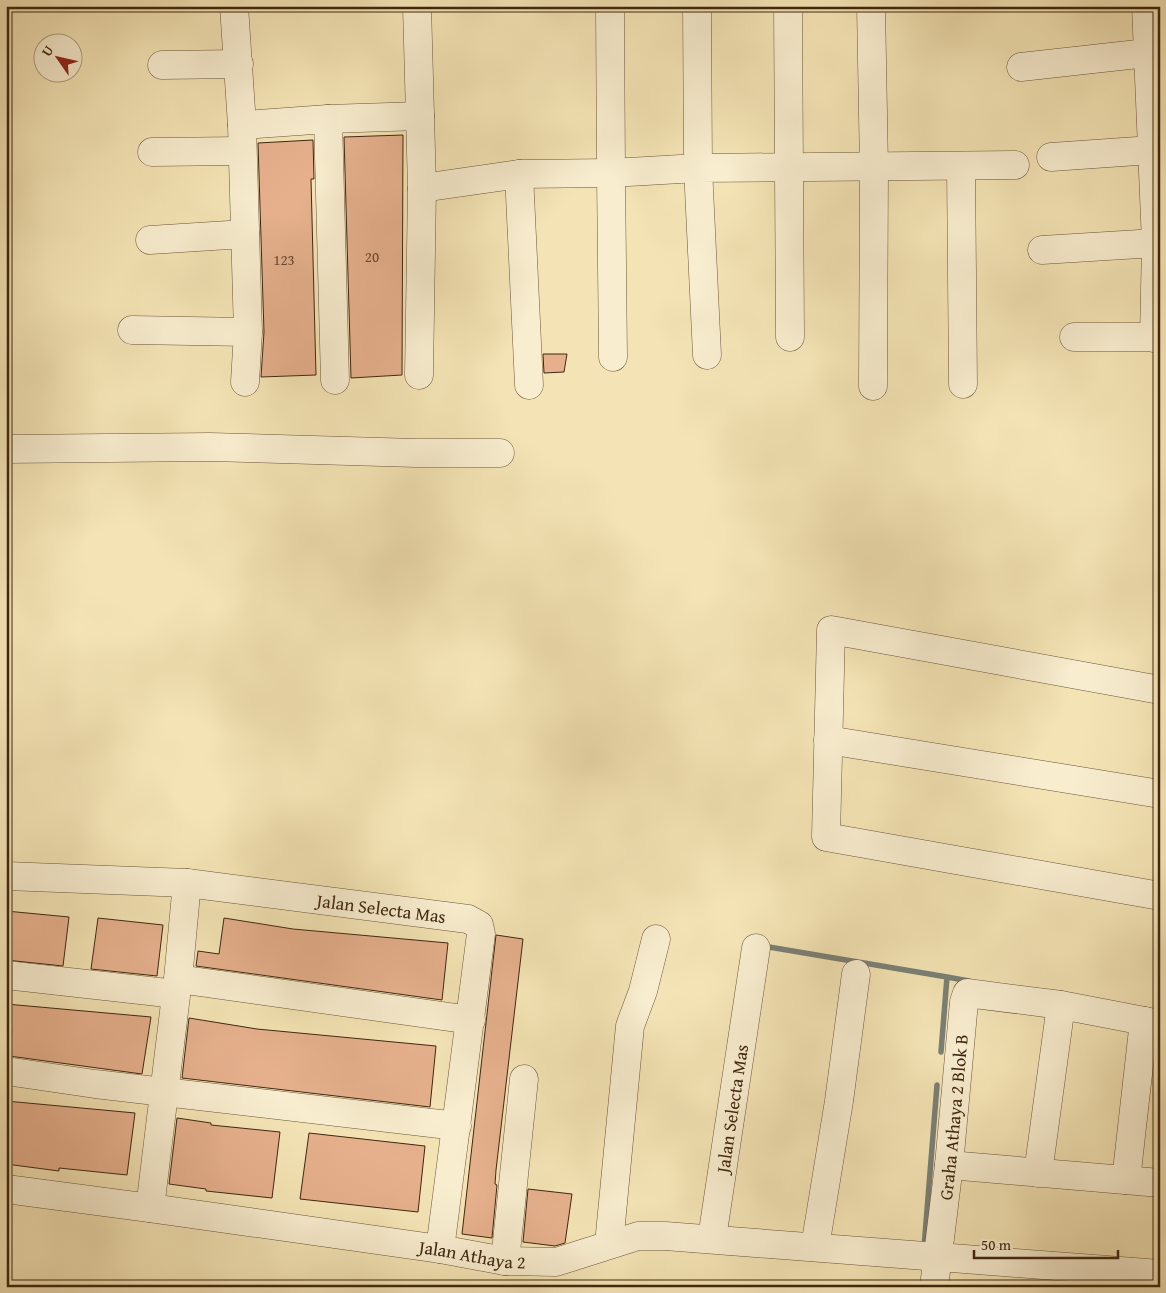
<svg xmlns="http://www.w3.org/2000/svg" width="1166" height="1293" viewBox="0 0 1166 1293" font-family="'Gentium Book Plus',serif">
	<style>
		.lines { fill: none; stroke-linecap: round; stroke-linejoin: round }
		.stream { stroke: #7a8076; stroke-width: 5.5 }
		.building { fill: #e6b08d; stroke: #3f2711 }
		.minor-casing { stroke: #6c563a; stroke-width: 29 }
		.minor { stroke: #f8edcf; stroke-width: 28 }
		.labels { text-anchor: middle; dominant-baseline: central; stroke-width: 5; stroke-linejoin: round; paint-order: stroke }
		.number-label { font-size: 15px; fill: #694930 }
		.street-label { font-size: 18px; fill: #3f2711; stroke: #f8edcf }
	</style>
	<rect width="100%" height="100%" fill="#f4e4b5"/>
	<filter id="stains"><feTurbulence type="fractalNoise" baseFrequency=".004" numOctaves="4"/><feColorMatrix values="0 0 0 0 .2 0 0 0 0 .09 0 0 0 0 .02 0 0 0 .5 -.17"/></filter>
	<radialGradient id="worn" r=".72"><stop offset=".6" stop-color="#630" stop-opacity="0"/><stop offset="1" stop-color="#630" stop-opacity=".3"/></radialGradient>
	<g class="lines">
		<path class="stream" d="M 763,946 L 947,977
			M 941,1052 L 947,977 L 969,981
			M 924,1248 L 937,1085"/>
	</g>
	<path class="building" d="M 403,135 L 402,375 L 351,378 L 344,137 Z
		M 313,140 L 314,179 L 311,179 L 316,375 L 261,377 L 264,332 L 258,143 Z
		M 543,354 L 567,354 L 564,372 L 544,373 Z
		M 6,911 L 69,917 L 63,966 L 6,960 Z
		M 98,918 L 163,925 L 157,976 L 91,969 Z
		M 224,918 L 293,929 L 448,943 L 442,1000 L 196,966 L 198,951 L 219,954 Z
		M 496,935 L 523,939 L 496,1170 L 495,1184 L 497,1185 L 492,1238 L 462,1234 Z
		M 6,1004 L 151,1017 L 142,1074 L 9,1056 L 12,1031 L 6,1031 Z
		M 189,1018 L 257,1029 L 436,1046 L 430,1107 L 182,1078 Z
		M 6,1101 L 135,1113 L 127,1175 L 59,1168 L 59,1171 L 6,1164 Z
		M 177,1118 L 211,1123 L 211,1125 L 280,1132 L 272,1198 L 206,1191 L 206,1189 L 169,1184 Z
		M 309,1133 L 425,1146 L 418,1212 L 300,1199 Z
		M 528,1189 L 572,1194 L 565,1243 L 555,1246 L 523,1242 Z"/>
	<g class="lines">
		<g class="minor-casing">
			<g id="minor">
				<path d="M 234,6 L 242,125 L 248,332 L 245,382"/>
				<path d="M 417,6 L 422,188 L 419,375"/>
				<path d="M 610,6 L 611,173 L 698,168 L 697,6"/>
				<path d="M 788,6 L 790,337"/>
				<path d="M 871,6 L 874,168 L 873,386"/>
				<path d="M 1146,6 L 1156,243 L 1154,338"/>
				<path d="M 162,65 L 239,64"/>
				<path d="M 1021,67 L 1147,53"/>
				<path d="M 328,119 L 335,380"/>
				<path d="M 242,125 L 328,119 L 420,116"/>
				<path d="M 152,152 L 241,151"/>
				<path d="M 1051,157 L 1152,150"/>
				<path d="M 961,166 L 963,384"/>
				<path d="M 519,174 L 529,385"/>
				<path d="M 422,188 L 519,174 L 611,173 L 613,357"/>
				<path d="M 150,240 L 245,234"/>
				<path d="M 1042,250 L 1156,243"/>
				<path d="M 132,330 L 248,332"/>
				<path d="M 1074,337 L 1160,337"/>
				<path d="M 707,355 L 698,168 L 1015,165"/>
				<path d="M 6,449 L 210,447 L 416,453 L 500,453"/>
				<path d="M 1160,690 L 831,630 L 826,837 L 1160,896"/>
				<path d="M 828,740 L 1160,794"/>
				<path d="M 6,876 L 187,883 L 178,979 L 150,1208"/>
				<path id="s1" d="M 187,883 L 468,919 L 479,925 L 481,934 L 440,1249"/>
				<path d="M 6,975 L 176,994"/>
				<path d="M 178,979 L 471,1020"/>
				<path d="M 6,1071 L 95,1084 L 457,1126"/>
				<path d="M 949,1165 L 1160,1183"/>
				<path d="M 1038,1173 L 1061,1005"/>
				<path d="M 1126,1180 L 1144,1021"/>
				<path id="s2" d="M 6,1189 L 150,1208 L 440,1249 L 505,1261 L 556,1262 L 638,1236 L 665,1236 L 1160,1274"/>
				<path id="s3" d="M 712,1238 L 756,948"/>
				<path d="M 609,1244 L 630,1026 L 643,991 L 656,939"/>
				<path d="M 815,1247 L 839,1101 L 856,974"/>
				<path d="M 505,1261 L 524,1079"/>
				<path id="s4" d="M 934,1287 L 949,1165 L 964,1002 L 967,993 L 1061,1005 L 1160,1024"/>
			</g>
		</g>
		<use href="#minor" class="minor"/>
	</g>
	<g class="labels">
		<g class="number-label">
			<text x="372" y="256">20</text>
			<text x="284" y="259">123</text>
		</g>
		<g class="street-label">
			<text stroke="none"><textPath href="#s1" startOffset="196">Jalan Selecta Mas</textPath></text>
			<text stroke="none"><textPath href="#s3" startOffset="131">Jalan Selecta Mas</textPath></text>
			<text stroke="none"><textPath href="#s4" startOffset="171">Graha Athaya 2 Blok B</textPath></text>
			<text stroke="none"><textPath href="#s2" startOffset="471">Jalan Athaya 2</textPath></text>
		</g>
	</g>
	<rect width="1166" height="1293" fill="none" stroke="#f4e4b5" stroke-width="25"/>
	<rect x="8" y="8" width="1151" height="1278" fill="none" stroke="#3f2711" stroke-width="2.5"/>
	<rect x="12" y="12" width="1141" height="1268" fill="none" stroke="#3f2711"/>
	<g transform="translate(58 58) rotate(304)"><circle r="24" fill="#f8edcf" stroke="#ae9e83"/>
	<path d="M0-4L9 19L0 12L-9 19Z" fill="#8f2418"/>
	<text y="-8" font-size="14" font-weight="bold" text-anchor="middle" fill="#3f2711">U</text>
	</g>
	<path d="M974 1250v8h144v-8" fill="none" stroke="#3f2711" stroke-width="2.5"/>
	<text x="981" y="1250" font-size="15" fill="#3f2711" stroke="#f8edcf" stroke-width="4" paint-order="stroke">50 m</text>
	<rect width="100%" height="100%" filter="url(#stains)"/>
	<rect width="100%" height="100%" fill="url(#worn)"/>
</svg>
